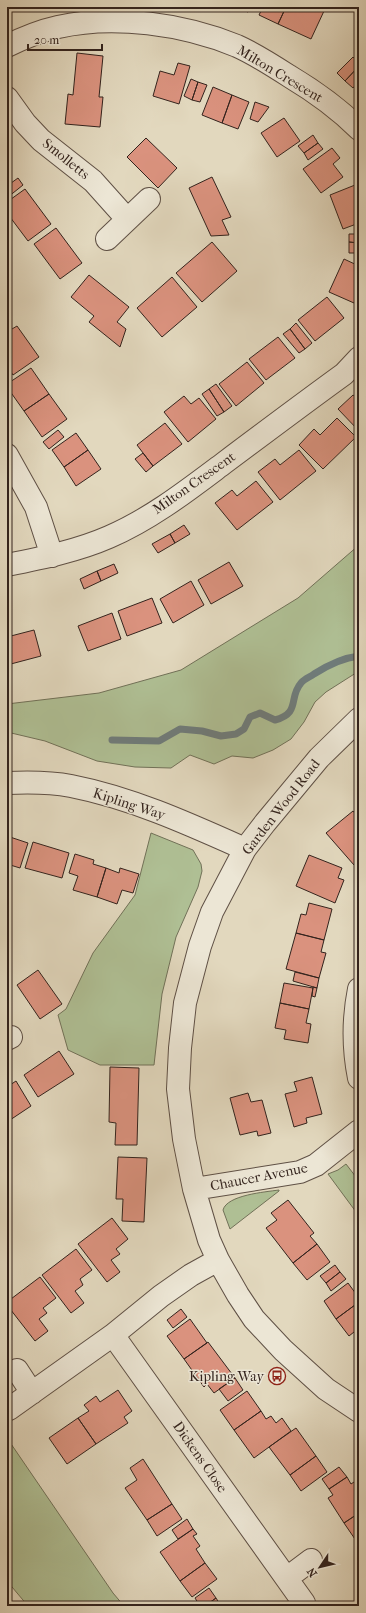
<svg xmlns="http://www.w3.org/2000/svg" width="366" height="1613" viewBox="0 0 366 1613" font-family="'IM FELL French Canon',serif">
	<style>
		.green { fill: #afbf94; stroke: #717158 }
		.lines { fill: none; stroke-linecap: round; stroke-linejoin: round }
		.stream { stroke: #6f7c7b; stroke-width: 7 }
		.building { fill: #da927e; stroke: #33231d }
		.minor-casing { stroke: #5f5045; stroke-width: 24 }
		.minor { stroke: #ece6d5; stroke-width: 22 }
		.labels { text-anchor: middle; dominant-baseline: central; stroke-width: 3; stroke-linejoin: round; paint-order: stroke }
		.street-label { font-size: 14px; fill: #33231d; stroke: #ece6d5 }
		.poi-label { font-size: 14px; fill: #33231d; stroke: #ece6d5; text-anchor: end }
	</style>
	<rect width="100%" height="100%" fill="#e2d8be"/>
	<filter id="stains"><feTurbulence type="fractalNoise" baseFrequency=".005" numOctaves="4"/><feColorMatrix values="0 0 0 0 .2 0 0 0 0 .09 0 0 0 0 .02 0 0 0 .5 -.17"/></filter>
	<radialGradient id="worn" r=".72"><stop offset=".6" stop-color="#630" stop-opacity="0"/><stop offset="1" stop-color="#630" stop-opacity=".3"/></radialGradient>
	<path class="green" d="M 359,545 L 359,671 L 326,692 L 315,702 L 304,722 L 291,739 L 273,750 L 253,758 L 232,756 L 214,764 L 190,755 L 171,768 L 135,767 L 97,761 L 45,741 L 7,732 L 7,704 L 99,693 L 181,670 L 298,598 Z
		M 151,833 L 193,850 L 201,864 L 202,871 L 198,887 L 176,937 L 162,994 L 154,1065 L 100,1065 L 68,1050 L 58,1015 L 66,1009 L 93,953 L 135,895 Z
		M 346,1164 L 359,1181 L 359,1216 L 328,1174 L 338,1170 Z
		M 279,1190 L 279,1191 L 230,1229 L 223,1210 C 227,1195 265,1192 279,1190 Z
		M 7,1438 L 113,1593 L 124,1606 L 28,1606 L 7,1581 Z"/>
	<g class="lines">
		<path class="stream" d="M 112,740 L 159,741 L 180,729 L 202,731 L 221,736 L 236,734 L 244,729 L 250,717 L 260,713 L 275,720 C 301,713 288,698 301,683 C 304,679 310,677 314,674 C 328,665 342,658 359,656"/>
	</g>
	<path class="building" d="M 233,7 L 250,7 L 248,12 Z
		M 263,7 L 286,7 L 278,24 L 259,15 Z
		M 286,7 L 317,7 L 324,11 L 311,39 L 278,24 Z
		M 77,53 L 103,56 L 99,97 L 103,97 L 100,127 L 65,124 L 68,94 L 73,95 Z
		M 353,57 L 359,63 L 359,66 L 345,81 L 337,73 Z
		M 178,63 L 190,66 L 179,104 L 153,96 L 160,71 L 174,75 Z
		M 359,66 L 359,81 L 353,88 L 345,81 Z
		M 191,79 L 198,82 L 192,100 L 184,96 Z
		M 198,82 L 207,85 L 200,102 L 192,100 Z
		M 213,87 L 232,95 L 222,123 L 202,115 Z
		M 232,95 L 249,102 L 238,129 L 222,123 Z
		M 255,102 L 269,107 L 258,122 L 250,119 Z
		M 284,118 L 300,141 L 277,157 L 261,133 Z
		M 313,135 L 318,143 L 304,153 L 298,146 Z
		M 146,138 L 177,168 L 158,188 L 127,157 Z
		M 318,143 L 323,149 L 308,160 L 304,153 Z
		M 332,148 L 340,158 L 333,164 L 343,177 L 321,193 L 303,169 Z
		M 212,177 L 231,217 L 222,220 L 229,235 L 211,236 L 189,188 Z
		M 18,178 L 23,185 L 8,197 L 7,186 Z
		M 355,185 L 359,195 L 359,223 L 343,229 L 330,195 Z
		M 25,189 L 51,224 L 28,241 L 7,213 L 7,202 Z
		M 56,228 L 82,263 L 60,279 L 34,244 Z
		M 349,234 L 359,234 L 359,243 L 349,242 Z
		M 212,242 L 237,271 L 202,302 L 176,273 Z
		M 349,242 L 359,243 L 359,253 L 349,253 Z
		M 344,259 L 359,266 L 359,293 L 354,303 L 329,292 Z
		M 89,275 L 129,307 L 117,322 L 126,329 L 120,347 L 89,322 L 94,316 L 71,297 Z
		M 172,277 L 197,307 L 162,337 L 137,308 Z
		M 327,297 L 344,318 L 315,341 L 298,320 Z
		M 296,323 L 312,343 L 305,349 L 290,329 Z
		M 17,326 L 39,357 L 13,375 L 7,366 L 7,332 Z
		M 290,329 L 305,349 L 299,353 L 283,334 Z
		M 278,337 L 295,358 L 266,380 L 249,359 Z
		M 247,362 L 264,383 L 236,406 L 219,384 Z
		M 31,368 L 49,394 L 24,411 L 7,387 L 7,384 Z
		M 216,384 L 232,406 L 224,412 L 209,389 Z
		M 209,389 L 224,412 L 217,416 L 202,394 Z
		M 49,394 L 67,419 L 42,437 L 24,411 Z
		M 353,395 L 359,399 L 359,431 L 338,409 Z
		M 184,396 L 191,404 L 199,398 L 216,419 L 188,442 L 164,412 Z
		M 337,418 L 356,437 L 323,469 L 299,445 L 314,429 L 320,435 Z
		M 165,423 L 182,444 L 153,466 L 137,445 Z
		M 58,430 L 64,437 L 49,449 L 43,442 Z
		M 76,433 L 88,450 L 64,467 L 52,450 Z
		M 88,450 L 101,469 L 76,486 L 64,467 Z
		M 299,450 L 316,471 L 280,500 L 258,472 L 275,459 L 280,465 Z
		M 143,453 L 153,466 L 146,472 L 135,459 Z
		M 256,481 L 273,502 L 237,530 L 215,503 L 232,490 L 237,496 Z
		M 184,525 L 190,534 L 175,543 L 170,534 Z
		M 170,534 L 175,543 L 158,553 L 152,544 Z
		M 229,562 L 243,586 L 211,604 L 198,580 Z
		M 114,564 L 118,573 L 101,581 L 97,571 Z
		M 97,571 L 101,581 L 84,589 L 80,579 Z
		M 191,581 L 204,605 L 173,623 L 160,599 Z
		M 152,598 L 162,623 L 127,636 L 118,611 Z
		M 112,613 L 121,639 L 88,651 L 78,626 Z
		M 34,630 L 41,656 L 7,665 L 7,637 Z
		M 353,811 L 359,818 L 359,861 L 354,865 L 326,833 Z
		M 7,836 L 28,843 L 20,868 L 7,864 Z
		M 33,842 L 69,853 L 62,878 L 25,868 Z
		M 75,854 L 94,860 L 93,864 L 106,868 L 97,897 L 73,890 L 78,876 L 69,873 Z
		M 309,855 L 342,868 L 338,878 L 344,880 L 335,903 L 296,886 Z
		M 106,868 L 119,873 L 120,868 L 139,874 L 133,893 L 122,890 L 117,904 L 97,897 Z
		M 309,903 L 332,909 L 324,940 L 296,933 L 301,914 L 306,915 Z
		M 296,933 L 324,940 L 321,952 L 326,953 L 319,978 L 286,969 Z
		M 38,970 L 62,1004 L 40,1019 L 17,985 Z
		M 295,972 L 319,978 L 317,988 L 293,981 Z
		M 284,983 L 313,988 L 309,1009 L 280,1003 Z
		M 313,987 L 317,988 L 315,997 L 312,996 Z
		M 280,1003 L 309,1009 L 306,1023 L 311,1024 L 308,1043 L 284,1039 L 286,1030 L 275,1028 Z
		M 59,1051 L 74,1074 L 38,1097 L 24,1075 Z
		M 110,1067 L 139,1068 L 137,1145 L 115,1145 L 116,1123 L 109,1122 Z
		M 312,1077 L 322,1114 L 306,1118 L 307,1123 L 294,1127 L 285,1094 L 297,1091 L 294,1082 Z
		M 16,1081 L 31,1106 L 7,1122 L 7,1087 Z
		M 248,1093 L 251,1102 L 262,1100 L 271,1133 L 258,1136 L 257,1131 L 240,1135 L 230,1098 Z
		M 118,1157 L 147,1158 L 144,1222 L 122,1221 L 123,1199 L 116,1199 Z
		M 288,1200 L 314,1233 L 310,1236 L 317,1244 L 293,1263 L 266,1228 L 277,1220 L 271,1213 Z
		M 112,1218 L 128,1239 L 116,1249 L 120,1254 L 111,1260 L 120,1272 L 107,1282 L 78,1244 Z
		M 317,1244 L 330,1262 L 307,1280 L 293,1263 Z
		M 76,1249 L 92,1270 L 80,1279 L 83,1285 L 75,1291 L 84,1303 L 71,1313 L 42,1275 Z
		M 335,1265 L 340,1272 L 326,1283 L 320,1276 Z
		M 340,1272 L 346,1279 L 331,1291 L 326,1283 Z
		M 40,1277 L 56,1298 L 43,1308 L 47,1313 L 39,1319 L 48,1331 L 35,1341 L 7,1305 L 7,1302 Z
		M 348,1283 L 359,1298 L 359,1302 L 336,1319 L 324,1301 Z
		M 359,1302 L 359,1328 L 349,1336 L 336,1319 Z
		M 181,1309 L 187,1317 L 173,1328 L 167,1320 Z
		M 190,1319 L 207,1343 L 184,1359 L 167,1336 Z
		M 208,1342 L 235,1378 L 214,1393 L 207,1384 L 204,1387 L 184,1359 Z
		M 235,1378 L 243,1390 L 228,1401 L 219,1389 Z
		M 118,1390 L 132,1411 L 124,1417 L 128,1423 L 96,1444 L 78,1418 L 89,1411 L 84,1405 L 96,1396 L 100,1402 Z
		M 247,1391 L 261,1411 L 234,1430 L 220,1410 Z
		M 261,1411 L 266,1419 L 271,1416 L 276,1423 L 282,1418 L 291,1431 L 254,1458 L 234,1430 Z
		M 78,1418 L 96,1444 L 67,1464 L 49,1438 Z
		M 296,1428 L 316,1456 L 290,1475 L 269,1447 Z
		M 316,1456 L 327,1472 L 301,1491 L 290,1475 Z
		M 143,1459 L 172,1504 L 147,1520 L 125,1488 L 137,1480 L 130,1468 Z
		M 339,1467 L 347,1477 L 329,1489 L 322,1479 Z
		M 347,1477 L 351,1484 L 354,1482 L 359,1490 L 359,1513 L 344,1523 L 328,1498 L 333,1495 L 329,1489 Z
		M 172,1504 L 182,1519 L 157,1536 L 147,1520 Z
		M 359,1513 L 359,1545 L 344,1523 Z
		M 187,1519 L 193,1529 L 178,1539 L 172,1530 Z
		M 193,1529 L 197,1534 L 193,1536 L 200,1546 L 196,1549 L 205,1563 L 180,1581 L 160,1552 Z
		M 205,1563 L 217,1579 L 192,1597 L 180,1581 Z
		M 209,1588 L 216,1598 L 205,1606 L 200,1606 L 195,1598 Z
		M 216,1598 L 221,1606 L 205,1606 Z"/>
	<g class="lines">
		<g class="minor-casing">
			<path id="minor" d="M 7,46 C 23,38 40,31 58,27 C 113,14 184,24 237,46 C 255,54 272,65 289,76 C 314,91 338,108 359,129
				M 7,98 L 25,123 L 41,140 L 93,181 L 127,219
				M 107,239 L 149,199
				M 7,455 L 36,507 L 52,556
				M 7,565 C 42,558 77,551 109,537 C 151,519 188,490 224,463 C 264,433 304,403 344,374 L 359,358
				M 359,719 L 319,758 L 265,823 L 245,849 L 212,912 L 200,946 L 185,1003 L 180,1048 L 178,1089 L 184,1139 L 194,1189 L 209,1240 L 218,1260 L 238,1295 L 254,1319 L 283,1350 L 326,1389 L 359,1411
				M 7,783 C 28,782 50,782 71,786 C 132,798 189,824 245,849
				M 359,989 C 353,1019 353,1048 359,1078
				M 7,1039 L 11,1037
				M 194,1189 L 300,1172 L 316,1165 L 359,1131
				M 113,1335 L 304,1603
				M 17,1370 L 32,1393
				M 9,1409 L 113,1335 L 161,1296 L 191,1275 L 218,1260
				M 287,1578 L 311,1560"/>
		</g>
		<use href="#minor" class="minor"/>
	</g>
	<defs>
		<g id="bus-ring" transform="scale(0.9)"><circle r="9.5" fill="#ece6d5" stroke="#8f2418" stroke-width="1.5"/><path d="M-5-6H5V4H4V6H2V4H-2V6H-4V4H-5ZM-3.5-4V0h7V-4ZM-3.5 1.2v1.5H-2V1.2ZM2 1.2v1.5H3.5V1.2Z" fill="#8f2418"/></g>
	</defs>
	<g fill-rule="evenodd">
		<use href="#bus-ring" x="277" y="1376"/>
	</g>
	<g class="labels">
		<g class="street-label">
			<text transform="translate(280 74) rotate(31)">Milton Crescent</text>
			<text transform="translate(66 159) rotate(39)">Smolletts</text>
			<text transform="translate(194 483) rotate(-35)">Milton Crescent</text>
			<text transform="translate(129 804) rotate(18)">Kipling Way</text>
			<text transform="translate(281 807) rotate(-52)">Garden Wood Road</text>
			<text transform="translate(259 1177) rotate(-11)">Chaucer Avenue</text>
			<text transform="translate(200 1457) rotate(55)">Dickens Close</text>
		</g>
		<g class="poi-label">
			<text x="264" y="1376">Kipling Way</text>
		</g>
	</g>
	<rect width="366" height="1613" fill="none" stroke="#e2d8be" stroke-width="24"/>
	<rect x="8" y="8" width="350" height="1597" fill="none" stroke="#33231d" stroke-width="2"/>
	<rect x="12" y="12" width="342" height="1589" fill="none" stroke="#33231d"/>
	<g transform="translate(320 1567) rotate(235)" stroke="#ece6d5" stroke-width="3" paint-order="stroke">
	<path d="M0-3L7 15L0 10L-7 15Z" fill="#33231d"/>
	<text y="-6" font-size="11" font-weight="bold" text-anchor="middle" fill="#33231d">N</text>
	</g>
	<path d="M28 44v6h74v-6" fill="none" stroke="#33231d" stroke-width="2"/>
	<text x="34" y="44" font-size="12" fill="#33231d" stroke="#ece6d5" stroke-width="3" paint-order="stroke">20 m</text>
	<rect width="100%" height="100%" filter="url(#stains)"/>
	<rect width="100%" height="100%" fill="url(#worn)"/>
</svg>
